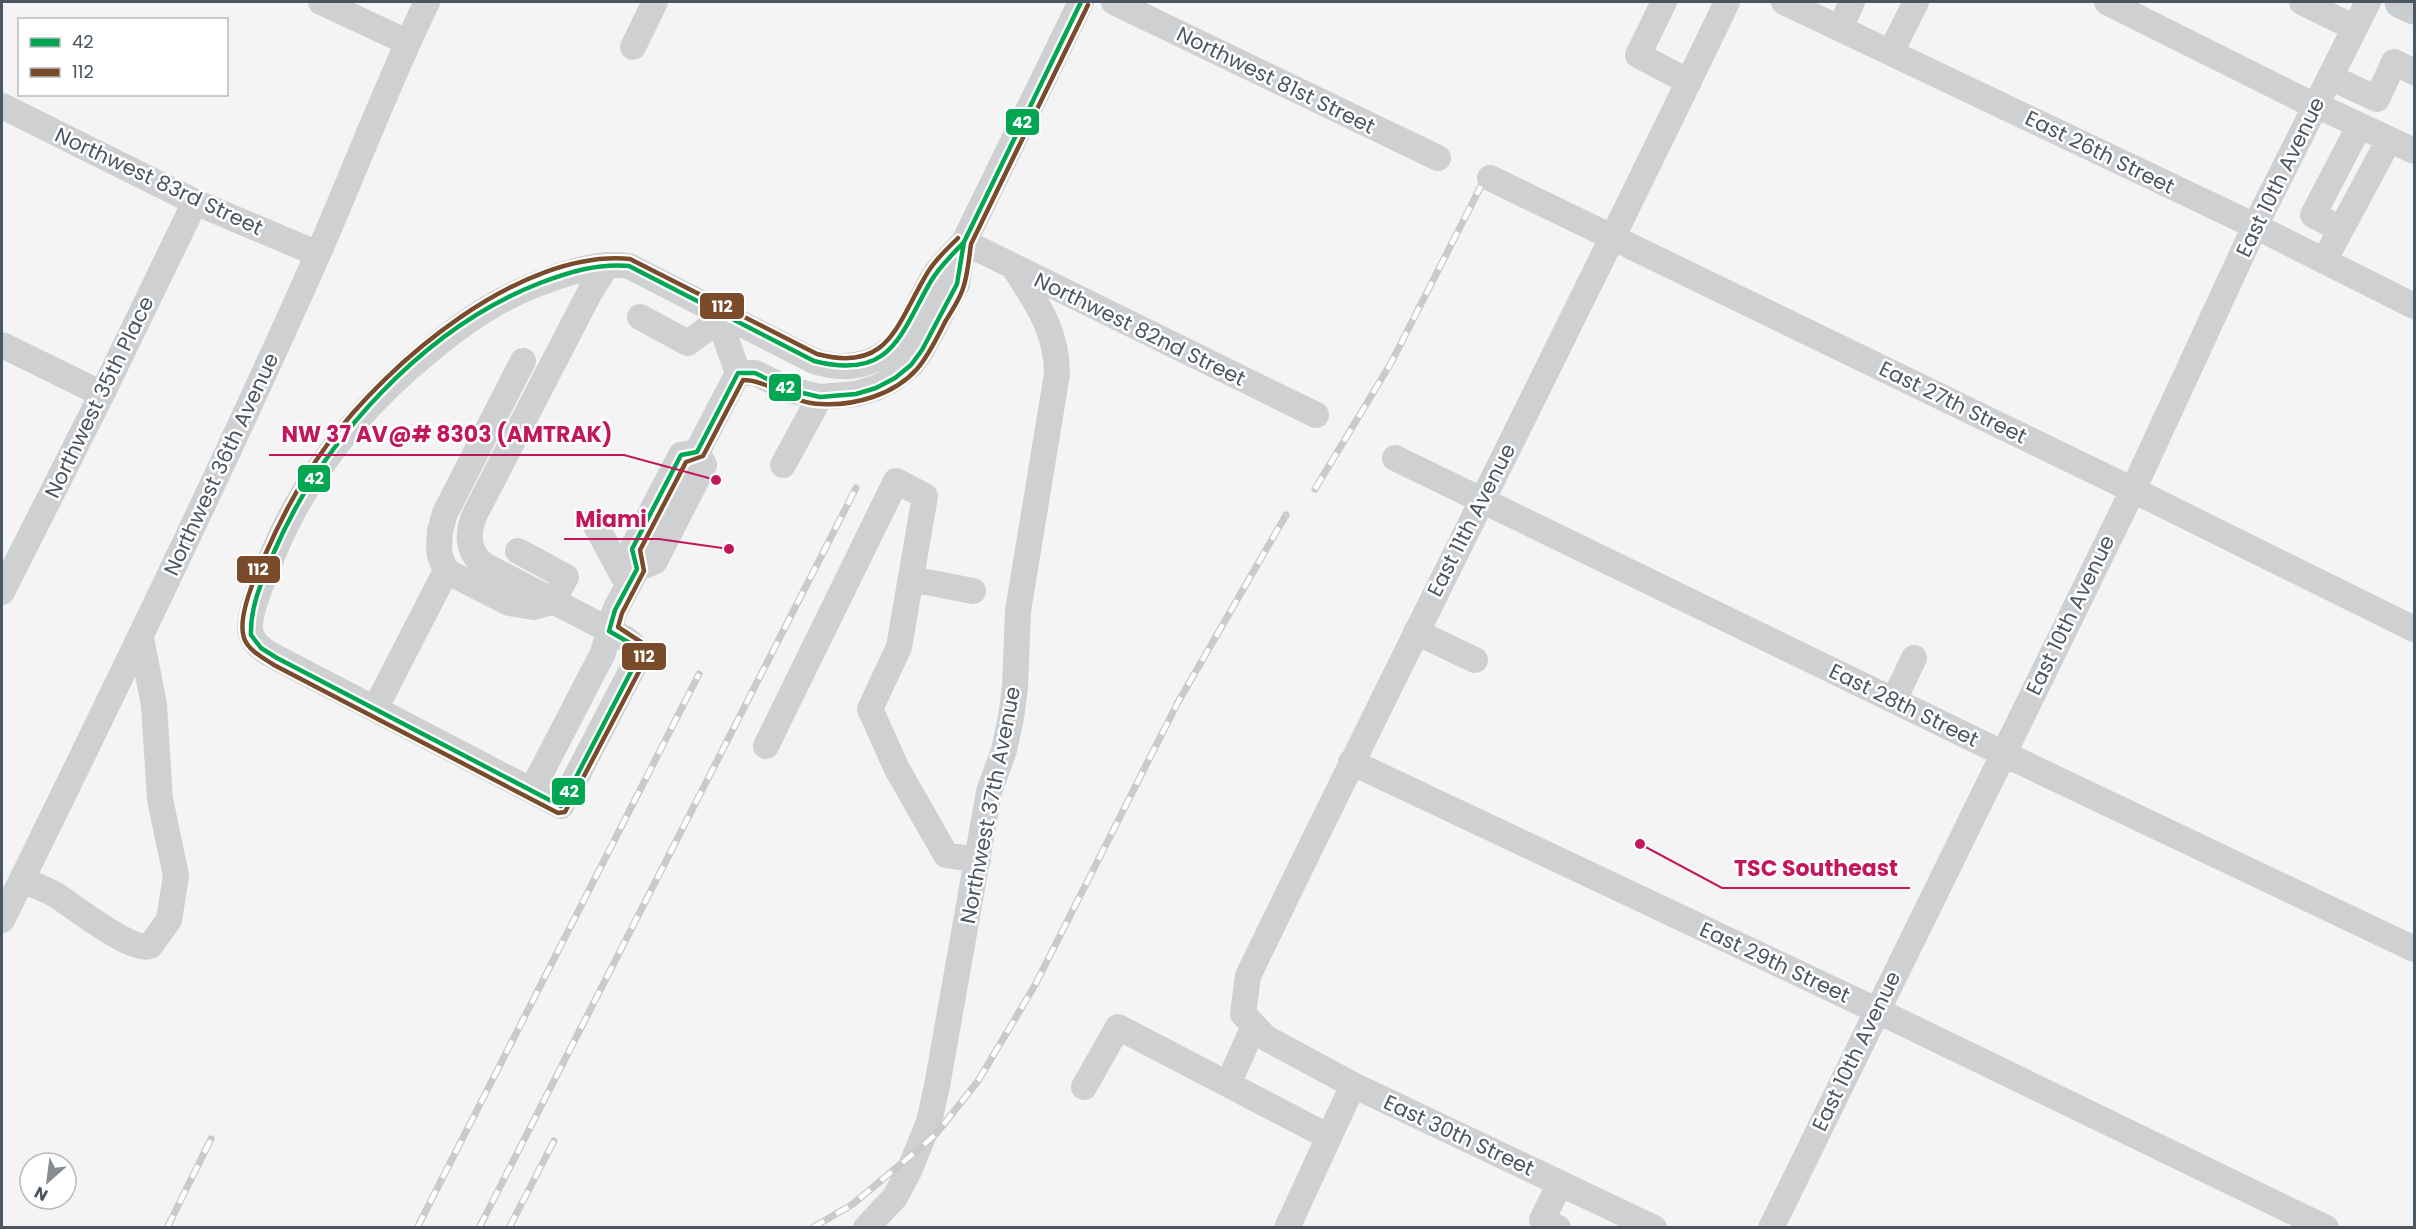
<svg xmlns="http://www.w3.org/2000/svg" width="2416" height="1229" viewBox="0 0 2416 1229" font-family="Poppins,sans-serif">
	<style>
		.lines { fill: none; stroke-linecap: round; stroke-linejoin: round }
		.minor { stroke: #ced0d2; stroke-width: 26 }
		.major { stroke: #caced1; stroke-width: 33 }
		.rail-casing { stroke: #c9cacc; stroke-width: 7 }
		.rail { stroke: #fff; stroke-width: 4.5; stroke-dasharray: 14; stroke-linecap: butt }
		.bus-1-casing { stroke: #fff; stroke-width: 9 }
		.bus-2-casing { stroke: #fff; stroke-width: 9 }
		.bus-1 { stroke: #00a651; stroke-width: 4.5 }
		.bus-2 { stroke: #7a4b2a; stroke-width: 4.5 }
		.labels { text-anchor: middle; dominant-baseline: central; stroke-width: 5; stroke-linejoin: round; paint-order: stroke }
		.street-label { font-size: 21px; fill: #4a5661; stroke: #fff }
		.leader { fill: none; stroke: #c2185b; stroke-width: 2 }
		.callout-dot { fill: #c2185b; stroke: #fff; stroke-width: 2 }
		.callout-label { font-size: 22px; text-anchor: middle; font-weight: bold; fill: #c2185b; stroke: #fff; stroke-width: 5; stroke-linejoin: round; paint-order: stroke }
		.line-badge { stroke: #fff; stroke-width: 2 }
		.badge-label { font-size: 16px; text-anchor: middle; font-weight: bold; fill: #fff }
	</style>
	<rect width="100%" height="100%" fill="#f4f4f4"/>
	<g class="lines">
		<path class="minor" d="M 321,2 L 407,42
			M 1114,2 L 1438,158
			M 1664,2 L 1638,55 L 1689,82
			M 1784,2 L 2255,226 L 2414,306
			M 2107,2 L 2315,106
			M 2302,2 L 2355,28
			M 1840,28 L 1852,2
			M 633,47 L 655,2
			M 1891,52 L 1916,2
			M 2330,77 L 2377,99 L 2394,62 L 2414,72
			M 2316,105 L 2414,151
			M 2,106 L 195,202 L 318,254
			M 1490,178 L 2133,490 L 2414,629
			M 2341,229 L 2313,215 L 2353,138
			M 964,242 L 1316,415
			M 2324,261 L 2382,153
			M 607,265 L 590,292 L 476,512 C 467,531 466,551 484,565 L 626,639 C 635,645 639,652 636,662 L 561,806 L 277,658 C 267,653 254,645 251,634 C 246,619 263,579 269,564 C 302,478 358,409 429,351 C 465,321 500,297 545,281 C 572,271 601,262 629,266 L 814,361 C 850,373 885,364 906,330 C 917,312 924,291 936,273 C 944,262 955,252 964,242
			M 640,317 L 688,343 L 725,315
			M 2,345 L 102,394
			M 738,373 L 755,373 L 790,390 L 820,397 L 856,394 L 876,388 L 895,378 L 911,365 L 922,350 L 957,284 L 964,242 L 1081,2
			M 697,452 L 738,373 L 723,331 L 725,315
			M 1395,458 L 2002,753 L 2414,949
			M 783,465 L 820,397
			M 594,522 L 628,585
			M 518,551 L 566,577 L 553,601 L 534,607 L 509,603 L 446,571 L 440,556 L 439,547 L 440,531 L 445,513 L 523,361
			M 637,569 L 632,549 L 681,455 L 697,452
			M 911,579 L 973,591
			M 2,592 L 102,394 L 195,202
			M 1416,632 L 1475,660
			M 1894,700 L 1914,658
			M 375,709 L 446,571
			M 766,746 L 896,481 L 925,496 L 899,647 L 870,709 L 897,769 L 946,855 L 978,860
			M 1351,762 L 1876,1010 L 2326,1228
			M 532,790 L 603,653 L 615,610 L 637,569 L 655,561 L 704,465 L 697,452
			M 22,879 C 33,885 46,889 56,895 C 73,906 133,953 150,946 L 169,920 L 176,876 L 160,799 L 154,705 L 141,638
			M 2,920 C 110,700 218,479 318,254 C 355,170 387,84 427,2
			M 1228,1084 L 1254,1026
			M 1084,1087 L 1118,1027 L 1329,1137
			M 866,1228 L 895,1197 L 909,1171 L 929,1122 L 937,1086 L 989,792 L 1004,750 L 1011,718 L 1015,687 L 1018,611 L 1057,374 C 1057,330 1036,302 1013,266
			M 1287,1228 L 1353,1085
			M 1558,1228 L 1542,1220 L 1560,1183
			M 1654,1228 L 1353,1085 L 1266,1038 L 1243,1014 L 1248,976 C 1405,650 1571,328 1727,2
			M 1771,1228 L 2133,490 L 2255,226 L 2368,2"/>
		<path class="major" d="M 2401,2 L 2414,8"/>
		<g class="rail-casing">
			<path id="rail" d="M 1315,489 L 1391,363 L 1481,186
				M 167,1228 L 211,1139
				M 417,1228 L 699,674
				M 479,1228 L 856,488
				M 509,1228 L 554,1141
				M 812,1228 L 853,1204 L 920,1148 L 936,1134 L 978,1081 L 1035,985 L 1177,704 L 1286,515"/>
		</g>
		<use href="#rail" class="rail"/>
		<g class="bus-1-casing">
			<path id="bus-1" d="M 964,242 L 957,284 L 922,350 L 911,365 L 895,378 L 876,388 L 856,394 L 820,397 L 790,390 L 755,373 L 738,373 L 697,452 L 681,455 L 632,549 L 637,569 L 615,610 L 609,631 L 635,646 L 636,662 L 561,806 L 277,658 L 261,648 L 251,635 C 250,605 263,579 274,552 C 323,439 424,328 540,283 C 569,272 598,263 629,266 L 814,361 C 892,381 900,334 931,281 C 940,266 953,254 964,242 Z
				M 964,242 L 1081,2"/>
		</g>
		<g class="bus-2-casing">
			<path id="bus-2" d="M 958,238 C 946,250 933,262 925,277 C 896,326 888,373 817,354 L 630,259 C 521,249 388,362 327,445 C 302,479 282,516 265,555 C 256,574 237,617 244,638 C 248,650 263,658 274,665 L 558,813 L 565,812 L 643,664 L 644,656 L 641,642 L 618,627 L 622,613 L 644,571 L 640,550 L 686,462 L 703,456 L 743,380 C 769,380 792,404 821,404 C 854,406 894,395 917,369 C 929,355 937,338 945,322 C 952,310 961,298 964,285 C 968,272 969,258 971,244 L 1088,5"/>
		</g>
		<use href="#bus-1" class="bus-1"/>
		<use href="#bus-2" class="bus-2"/>
	</g>
	<g class="labels">
		<g class="street-label">
			<text transform="translate(1276 80) rotate(26)">Northwest 81st Street</text>
			<text transform="translate(2100 152) rotate(26)">East 26th Street</text>
			<text transform="translate(2280 177) rotate(-64)">East 10th Avenue</text>
			<text transform="translate(159 181) rotate(25)">Northwest 83rd Street</text>
			<text transform="translate(1140 329) rotate(26)">Northwest 82nd Street</text>
			<text transform="translate(99 397) rotate(-64)">Northwest 35th Place</text>
			<text transform="translate(1953 402) rotate(26)">East 27th Street</text>
			<text transform="translate(221 464) rotate(-65)">Northwest 36th Avenue</text>
			<text transform="translate(1471 520) rotate(-63)">East 11th Avenue</text>
			<text transform="translate(2070 615) rotate(-64)">East 10th Avenue</text>
			<text transform="translate(1904 705) rotate(26)">East 28th Street</text>
			<text transform="translate(990 805) rotate(-79)">Northwest 37th Avenue</text>
			<text transform="translate(1775 962) rotate(25)">East 29th Street</text>
			<text transform="translate(1856 1051) rotate(-64)">East 10th Avenue</text>
			<text transform="translate(1459 1135) rotate(25)">East 30th Street</text>
		</g>
	</g>
	<path class="leader" d="M716 480L624 455H269M729 549L659 539H564M1640 844L1722 888H1910"/>
	<g class="callout-dot">
		<circle cx="716" cy="480" r="6"/>
		<circle cx="729" cy="549" r="6"/>
		<circle cx="1640" cy="844" r="6"/>
	</g>
	<g class="callout-label">
		<text x="447" y="442">NW 37 AV@# 8303 (AMTRAK)</text>
		<text x="611" y="527">Miami</text>
		<text x="1816" y="876">TSC Southeast</text>
	</g>
	<g class="line-badge">
		<rect x="1005" y="108" width="35" height="28" rx="6" fill="#00a651"/>
		<rect x="699" y="292" width="46" height="28" rx="6" fill="#7a4b2a"/>
		<rect x="768" y="373" width="34" height="29" rx="6" fill="#00a651"/>
		<rect x="297" y="464" width="34" height="29" rx="6" fill="#00a651"/>
		<rect x="236" y="555" width="45" height="29" rx="6" fill="#7a4b2a"/>
		<rect x="621" y="642" width="46" height="29" rx="6" fill="#7a4b2a"/>
		<rect x="551" y="777" width="35" height="29" rx="6" fill="#00a651"/>
	</g>
	<g class="badge-label">
		<text x="1022" y="128">42</text>
		<text x="722" y="312">112</text>
		<text x="785" y="393">42</text>
		<text x="314" y="484">42</text>
		<text x="258" y="575">112</text>
		<text x="644" y="662">112</text>
		<text x="569" y="797">42</text>
	</g>
	<rect width="2416" height="1229" fill="none" stroke="#4a5661" stroke-width="6"/>
	<rect x="18" y="18" width="210" height="78" fill="#ffffff" stroke="#b7bbc0" stroke-width="1.5"/>
	<rect x="30" y="38" width="30" height="9" fill="#00a651" stroke="#b7bbc0" stroke-width="1.5"/>
	<text x="72" y="48" font-size="18" fill="#4a5661">42</text>
	<rect x="30" y="68" width="30" height="9" fill="#7a4b2a" stroke="#b7bbc0" stroke-width="1.5"/>
	<text x="72" y="78" font-size="18" fill="#4a5661">112</text>
	<g transform="translate(48 1181) rotate(208)"><circle r="28" fill="#ffffff" stroke="#b7bbc0" stroke-width="1.5"/>
	<path d="M0-4.5L10 22L0 15L-10 22Z" fill="#868d94"/>
	<text y="-9" font-size="16" font-weight="bold" text-anchor="middle" fill="#4a5661">N</text>
	</g>
</svg>
